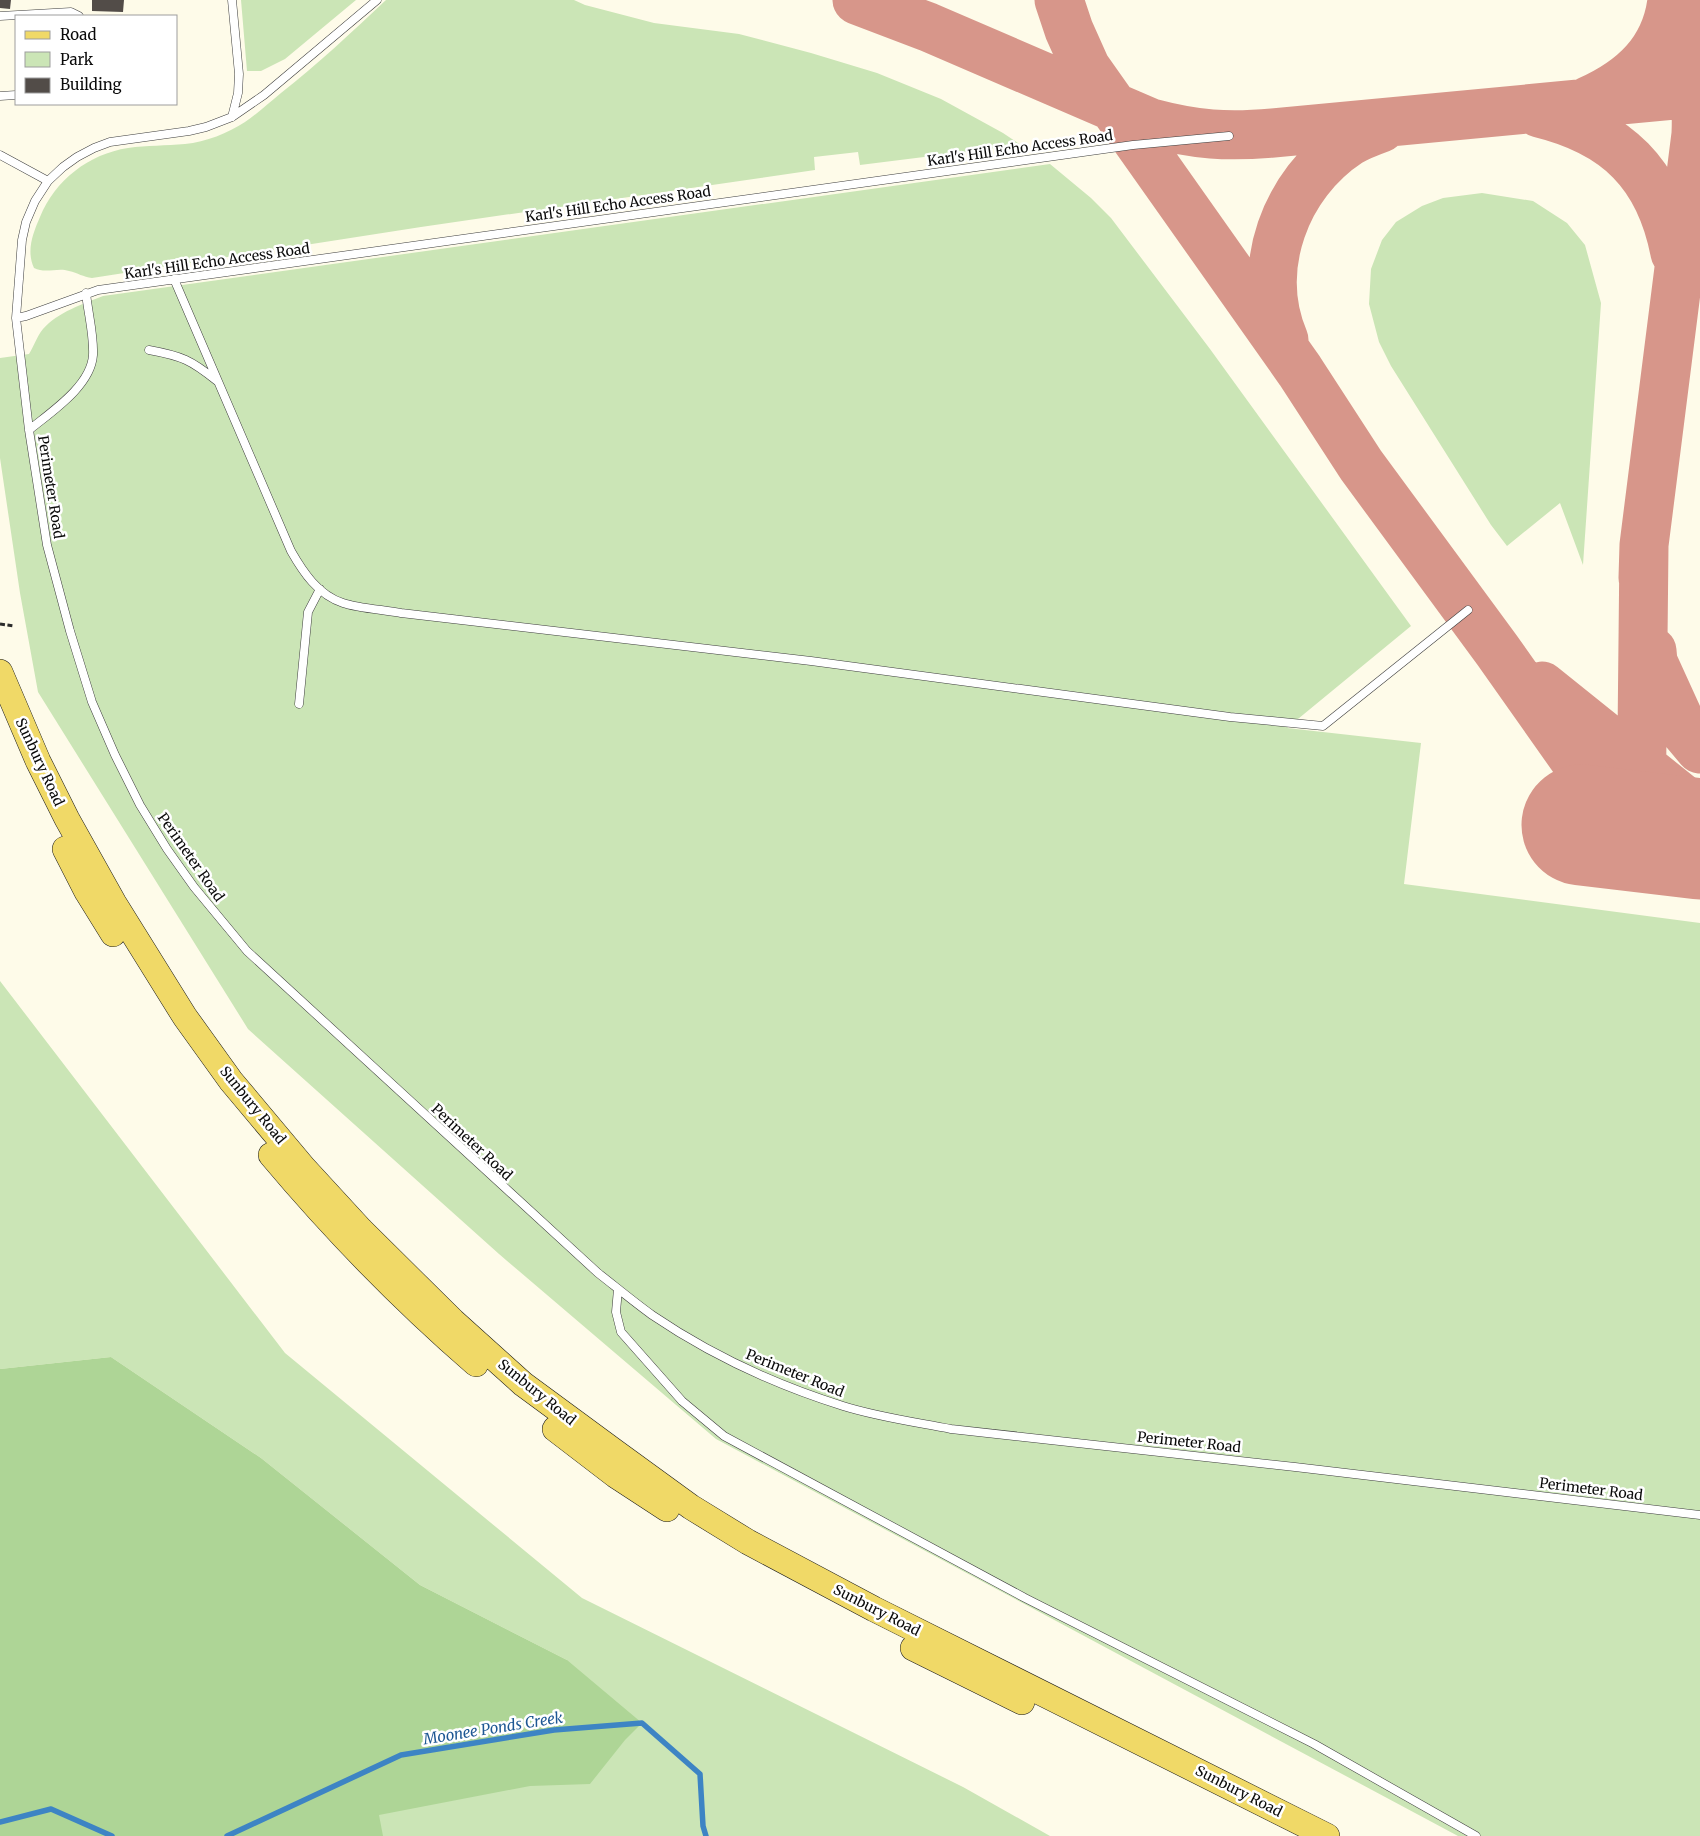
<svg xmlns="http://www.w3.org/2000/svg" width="1700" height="1836" viewBox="0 0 1700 1836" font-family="Merriweather,serif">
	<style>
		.green { fill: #cbe5b6 }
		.forest { fill: #aed596 }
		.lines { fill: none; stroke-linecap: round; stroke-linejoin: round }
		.stream { stroke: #3d84c4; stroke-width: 5.5 }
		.taxiway { stroke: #d7968a; stroke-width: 49 }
		.runway { stroke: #d7968a; stroke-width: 121 }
		.building { fill: #524c48 }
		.service-casing { stroke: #3d3d3d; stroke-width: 9 }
		.primary-casing { stroke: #1b1b1b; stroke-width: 26 }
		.path { stroke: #2c2c2c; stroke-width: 3; stroke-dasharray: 5 2.5; stroke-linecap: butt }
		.service { stroke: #fff; stroke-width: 8 }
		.primary { stroke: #f0d967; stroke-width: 25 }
		.labels { text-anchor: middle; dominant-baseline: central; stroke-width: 5; stroke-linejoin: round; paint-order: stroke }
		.street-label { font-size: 14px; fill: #0a0a0a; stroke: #fff }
		.water-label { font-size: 15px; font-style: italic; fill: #1d5793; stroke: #fff }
	</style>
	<rect width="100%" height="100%" fill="#fefbe9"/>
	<path class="green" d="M 241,0 L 356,0 L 285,59 L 261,71 L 247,71 Z
		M 386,0 L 574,0 L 585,5 L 654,23 L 739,34 L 811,53 L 877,73 L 941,99 L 1003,133 L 1021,145 L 860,165 L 858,152 L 814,157 L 815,170 L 421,227 L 92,278 C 83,277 78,273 69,271 C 58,267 46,274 34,268 C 26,251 33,233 40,217 C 55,180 89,154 128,148 C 147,145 166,146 185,144 C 206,142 228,133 245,122 C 258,113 269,103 281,93 C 318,64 352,32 386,0 Z
		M 1050,164 L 1091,198 L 1111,218 L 1210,349 L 1411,626 L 1287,728 L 1421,743 L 1404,884 L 1700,923 L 1700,1836 L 1458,1836 L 716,1439 L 499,1254 L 248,1029 L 38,692 L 20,593 L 0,458 L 0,358 L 29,354 C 34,346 37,336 43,329 C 58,312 83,304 103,296 Z
		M 1482,193 L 1533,201 L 1567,223 L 1585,245 L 1601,303 L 1583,565 L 1560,503 L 1507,546 L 1491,525 L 1391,366 L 1379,342 L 1369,304 L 1371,269 L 1382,240 L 1396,222 L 1422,206 L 1443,198 Z
		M 0,981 L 285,1353 L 582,1598 L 963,1787 L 1050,1836 L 227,1836 L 567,1660 L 420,1585 L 261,1458 L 111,1357 L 0,1369 Z"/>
	<path class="forest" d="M 111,1357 L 261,1458 L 420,1585 L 567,1660 L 642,1723 L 625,1740 L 590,1784 L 530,1786 L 379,1815 L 383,1836 L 0,1836 L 0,1369 Z"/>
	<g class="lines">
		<path class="stream" d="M 0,1822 L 51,1809 L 112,1836
			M 227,1836 L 401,1755 L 554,1730 L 642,1723 L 700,1774 L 703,1826 L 706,1836"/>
		<path class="taxiway" d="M 857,0 L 928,27 L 1151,123 C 1196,135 1227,137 1273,133 L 1695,93
			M 1059,0 L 1069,30 L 1086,68 L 1300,371 L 1361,465 L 1497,650 L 1612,813 L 1621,821 L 1641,832 L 1644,545
			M 1588,101 C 1633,81 1666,51 1672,0
			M 1539,113 C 1617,132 1660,174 1675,253
			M 1284,340 C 1254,268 1285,184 1349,142 C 1359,136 1370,132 1381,128
			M 1643,578 L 1644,545 L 1696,134 C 1698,88 1689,45 1679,0
			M 1652,651 L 1653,662 L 1684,730 L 1700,749
			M 1542,686 L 1700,813"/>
		<path class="runway" d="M 1582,825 L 1700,839"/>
	</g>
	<path class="building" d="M 0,0 L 11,0 L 10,9 L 0,8 Z
		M 92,0 L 124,0 L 123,12 L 92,11 Z"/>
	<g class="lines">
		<g class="service-casing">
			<path id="service" d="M 232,0 L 239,74 L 238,93 L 232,117
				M 377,0 L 264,95 L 232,117 L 206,127 L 189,131 L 110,142 L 94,148 L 77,157 L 63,167 L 48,181 L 35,201 L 26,222 L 22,240 L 16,318 L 29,430 L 47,545 L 70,631 L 92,702 L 115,755 L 140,805 L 167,849 L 194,887 L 247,951 L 598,1273 C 616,1287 634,1302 652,1315 C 711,1355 776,1385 843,1406 C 878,1417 915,1422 951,1429 L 1295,1467 L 1700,1515
				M 0,16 L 71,12 L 79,16
				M 0,96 L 16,95
				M 0,155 L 48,181
				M 174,279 L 291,551 C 303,572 318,595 343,603 C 357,608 385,610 401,613 L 811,661 L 1230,717 L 1323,726 L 1468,610
				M 16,318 L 26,316 L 98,290 L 1133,145 L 1229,136
				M 149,350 C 182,356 191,360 217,381
				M 29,430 C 51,412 91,386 93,355 C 94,335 88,313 86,293
				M 299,704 L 308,612 L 320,589
				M 618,1289 L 616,1312 L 621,1332 L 682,1401 L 724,1436 L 1025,1598 L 1314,1744 L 1476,1836"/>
		</g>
		<g class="primary-casing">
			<path id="primary" d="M 0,672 L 38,761 L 67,819 L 114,903 L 185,1017 L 231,1081 L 304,1168 L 361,1230 L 453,1321 L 523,1384 L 614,1451 L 691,1507 L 748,1542 L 874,1609 L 1327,1836
				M 65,849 L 87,892 L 113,934
				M 271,1155 C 334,1230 402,1300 476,1364
				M 555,1429 L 615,1475 L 667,1509
				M 913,1648 L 1022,1702"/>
		</g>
		<path class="path" d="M 0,624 L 14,626"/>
		<use href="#service" class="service"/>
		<use href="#primary" class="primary"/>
	</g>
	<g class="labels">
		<g class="street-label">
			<text transform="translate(1020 148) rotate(-8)">Karl's Hill Echo Access Road</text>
			<text transform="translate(618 204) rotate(-8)">Karl's Hill Echo Access Road</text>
			<text transform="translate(217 261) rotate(-8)">Karl's Hill Echo Access Road</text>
			<text transform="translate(51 487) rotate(81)">Perimeter Road</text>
			<text transform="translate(40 762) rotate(65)">Sunbury Road</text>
			<text transform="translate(191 857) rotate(55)">Perimeter Road</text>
			<text transform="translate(253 1105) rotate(51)">Sunbury Road</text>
			<text transform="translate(472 1142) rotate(43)">Perimeter Road</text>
			<text transform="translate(795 1373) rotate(22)">Perimeter Road</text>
			<text transform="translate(537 1392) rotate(39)">Sunbury Road</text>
			<text transform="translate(1189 1442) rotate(6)">Perimeter Road</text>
			<text transform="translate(1591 1489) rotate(7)">Perimeter Road</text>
			<text transform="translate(877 1610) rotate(27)">Sunbury Road</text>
			<text transform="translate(1239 1791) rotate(27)">Sunbury Road</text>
		</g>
		<g class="water-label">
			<text transform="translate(493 1728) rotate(-9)">Moonee Ponds Creek</text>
		</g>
	</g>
	<rect x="15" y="15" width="162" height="90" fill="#ffffff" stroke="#9d9d9d"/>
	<rect x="25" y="31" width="25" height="8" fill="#f0d967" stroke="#9d9d9d"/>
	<text x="60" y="40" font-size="15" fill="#0a0a0a">Road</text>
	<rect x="25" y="52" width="25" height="15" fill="#cbe5b6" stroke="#9d9d9d"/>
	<text x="60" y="65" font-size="15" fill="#0a0a0a">Park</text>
	<rect x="25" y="78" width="25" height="15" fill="#524c48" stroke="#9d9d9d"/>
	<text x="60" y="90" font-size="15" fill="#0a0a0a">Building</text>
</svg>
